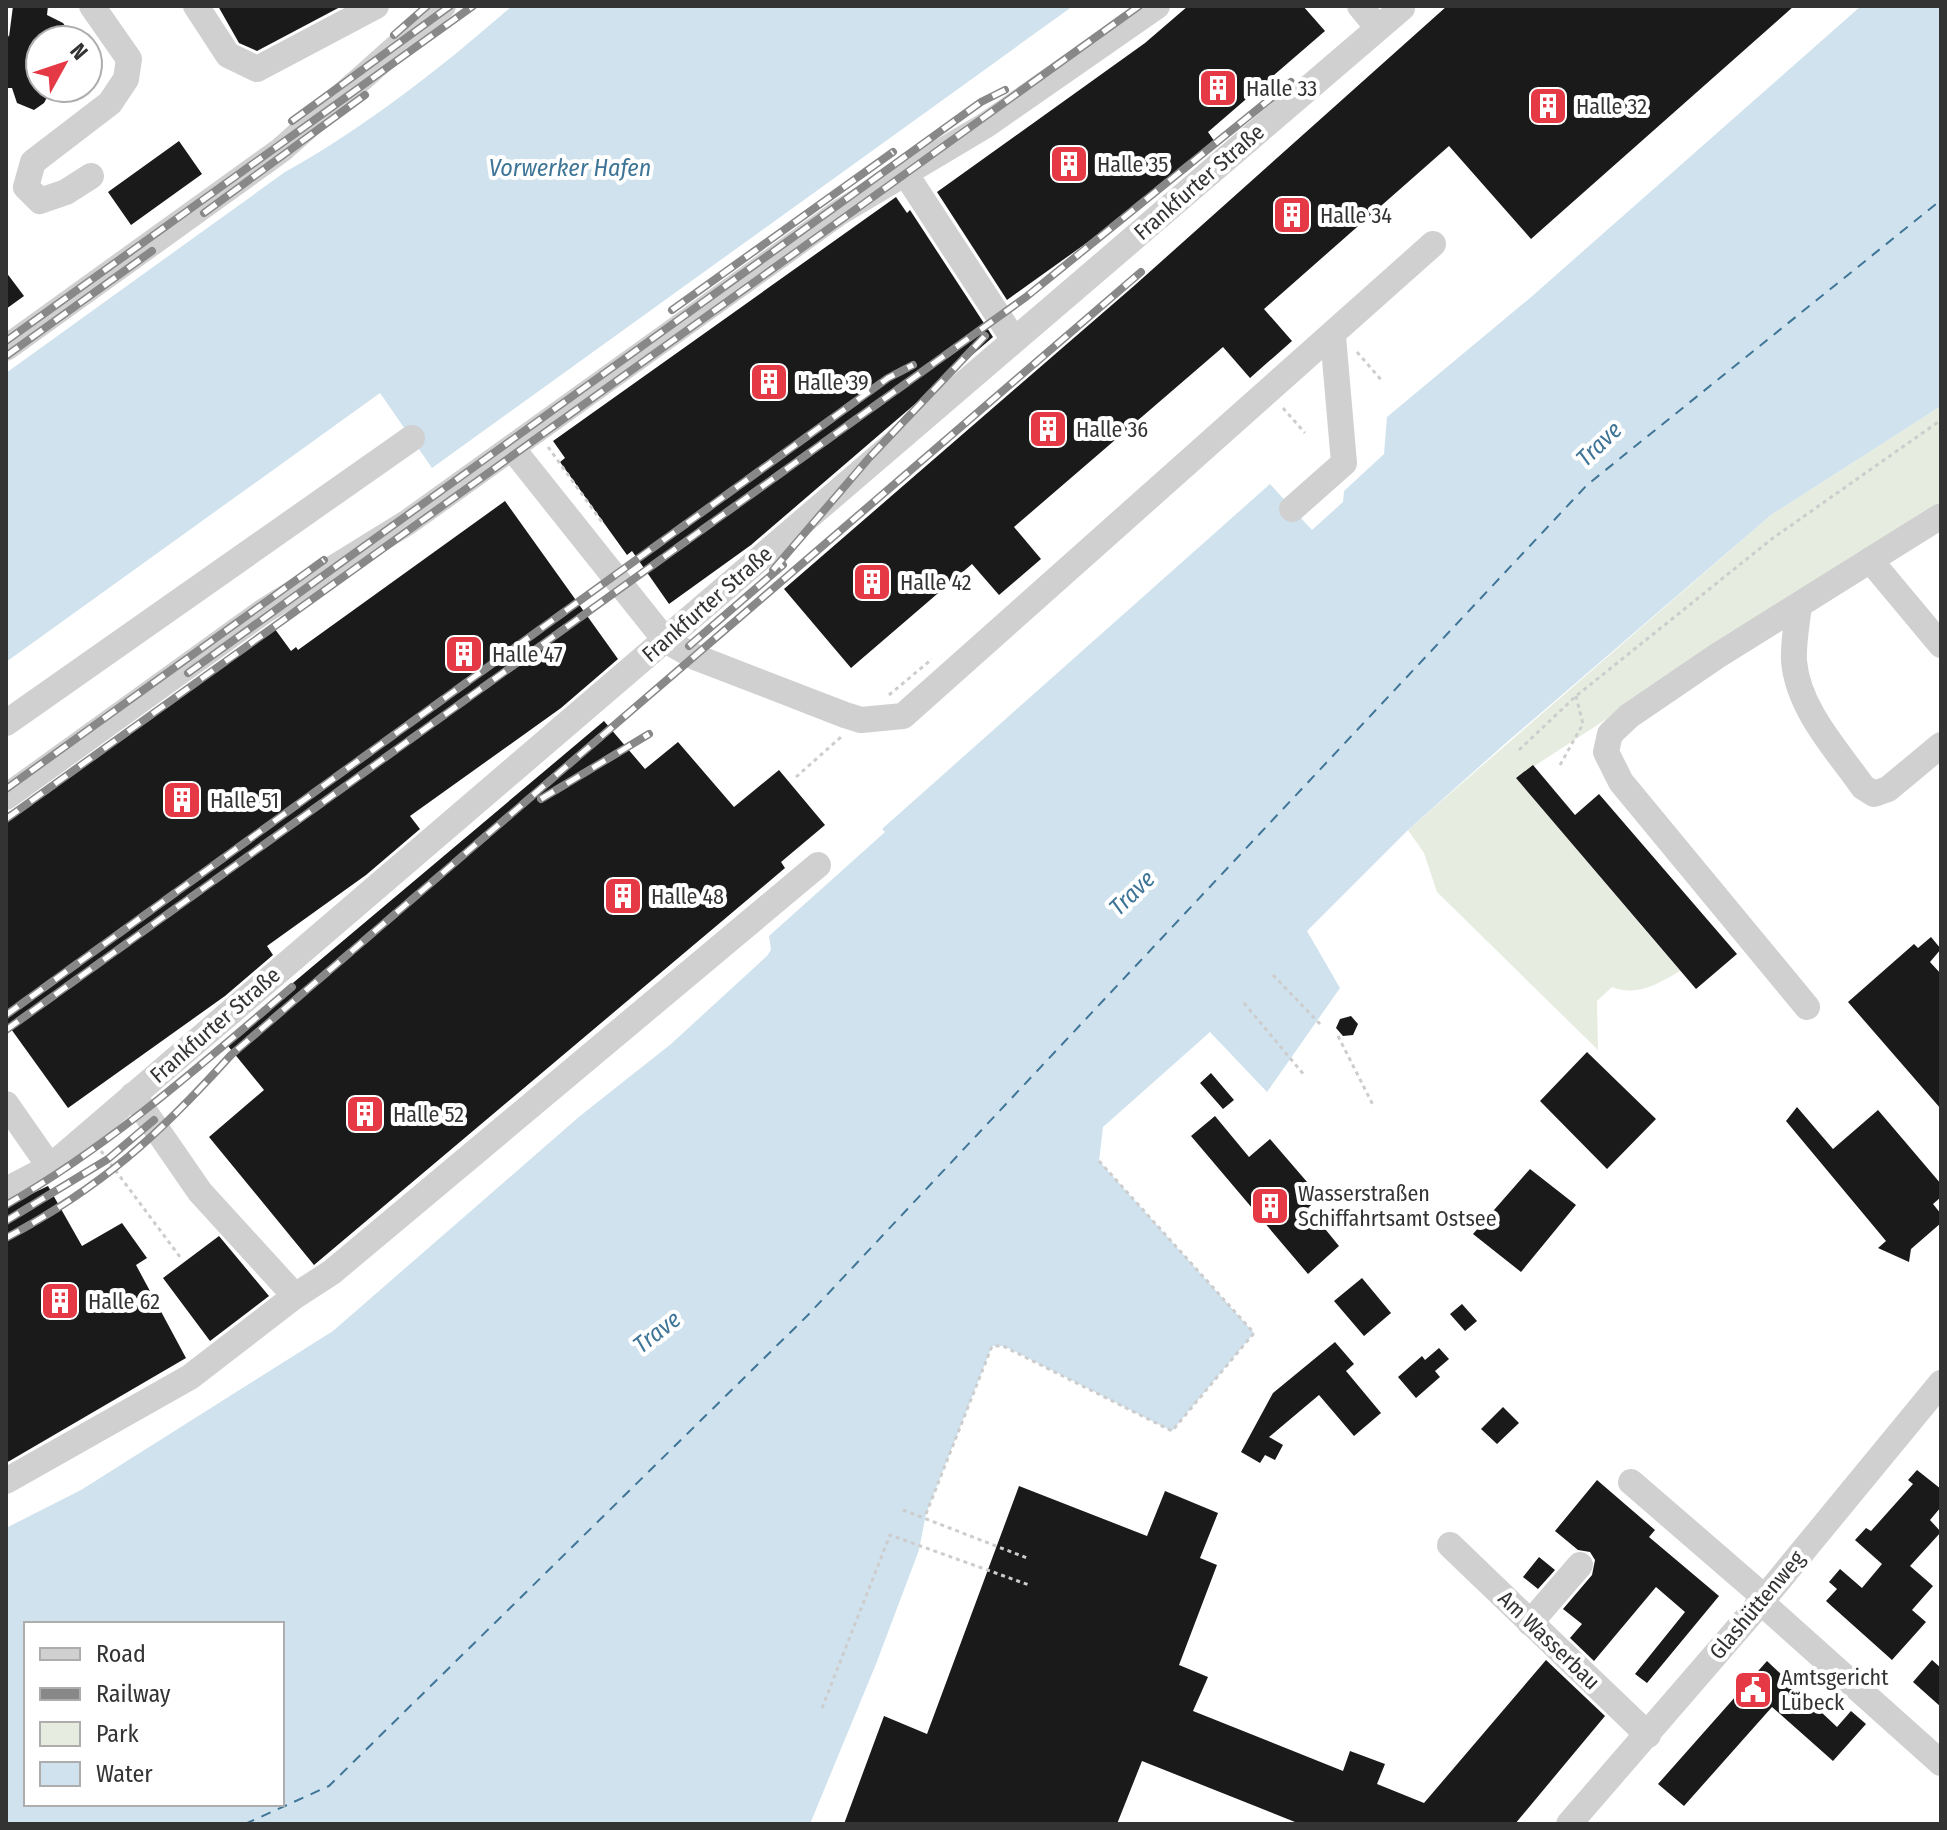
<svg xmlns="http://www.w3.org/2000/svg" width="1947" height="1830" viewBox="0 0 1947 1830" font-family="'Fira Sans Condensed',sans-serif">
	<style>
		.green { fill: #e6ecdf }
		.water { fill: #cfe2ee; fill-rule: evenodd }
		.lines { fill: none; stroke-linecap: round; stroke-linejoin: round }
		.ferry { stroke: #3f7597; stroke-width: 2; stroke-dasharray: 10 8; stroke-linecap: butt }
		.building { fill: #1a1a1a }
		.path { stroke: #cdcdcd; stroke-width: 3; stroke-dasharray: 4 4; stroke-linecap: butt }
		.minor { stroke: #d0d0d0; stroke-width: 26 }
		.rail-casing { stroke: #888; stroke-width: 8 }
		.rail { stroke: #fff; stroke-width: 5; stroke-dasharray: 15; stroke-linecap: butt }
		.labels { text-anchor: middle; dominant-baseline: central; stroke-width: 8; stroke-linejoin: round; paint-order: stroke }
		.poi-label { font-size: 22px; fill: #333; stroke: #fff; text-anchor: start }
		.street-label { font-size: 22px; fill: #333; stroke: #fff }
		.water-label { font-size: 24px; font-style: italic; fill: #3f7597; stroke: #fff }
	</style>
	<rect width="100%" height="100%" fill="#fff"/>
	<path class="green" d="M 1941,406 L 1941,501 L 1516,778 L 1680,971 C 1657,984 1638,997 1612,987 L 1597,1001 L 1598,1050 L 1437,892 L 1424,853 L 1408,830 L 1771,515 Z"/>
	<path class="water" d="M 512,6 L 1073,6 L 432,468 L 380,393 L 6,662 L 6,373 L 285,172 C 366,127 442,67 512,6 Z
		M 1861,6 L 1941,6 L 1941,406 L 1771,515 L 1507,742 L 1408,830 L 1307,931 L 1340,988 L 1267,1092 L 1210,1032 L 1103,1127 L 1099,1161 L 1254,1333 L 1172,1431 L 1004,1346 L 992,1346 L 926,1514 L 919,1550 L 876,1664 L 810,1824 L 6,1824 L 6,1528 L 81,1490 L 333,1331 L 580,1116 L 671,1044 L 767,956 L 771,950 L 769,936 L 885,832 L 882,829 L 1270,484 L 1312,530 L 1343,502 L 1344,491 L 1384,454 L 1387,417 L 1530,298 ZM 26,1624 L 282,1624 L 282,1804 L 26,1804 Z"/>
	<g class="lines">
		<path class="ferry" d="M 245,1824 L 329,1786 L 808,1315 L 1587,485 L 1941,200"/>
	</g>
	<path class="building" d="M 13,6 L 48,6 L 47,15 L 63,23 L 75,40 L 40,40 L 40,88 L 52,88 L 44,103 L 34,110 L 17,103 L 12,88 L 6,88 L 6,31 L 9,37 Z
		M 218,6 L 342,6 L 257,51 L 239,43 Z
		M 1188,6 L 1303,6 L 1325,31 L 1208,132 L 1217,145 L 1187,171 L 1007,300 L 937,192 L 1145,43 Z
		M 1447,6 L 1794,6 L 1531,239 L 1449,146 L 1264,309 L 1292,341 L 1250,378 L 1223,347 L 1014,527 L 1041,559 L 999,595 L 972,564 L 851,668 L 784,589 L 1135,285 Z
		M 179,141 L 202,174 L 131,225 L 108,192 Z
		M 896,197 L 907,213 L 910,210 L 993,337 L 751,545 L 669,604 L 632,551 L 627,555 L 560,462 L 565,458 L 553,441 Z
		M 6,272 L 24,296 L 6,309 Z
		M 505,501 L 618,659 L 561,708 L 410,816 L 420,829 L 366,875 L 267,946 L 273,955 L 225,996 L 68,1108 L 6,1022 L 6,813 L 15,810 L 272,625 L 291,651 L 296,647 L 298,650 Z
		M 604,721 L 645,769 L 678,742 L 734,807 L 779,770 L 825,825 L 781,862 L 785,868 L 314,1265 L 209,1137 L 264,1090 L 224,1041 Z
		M 1533,765 L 1575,815 L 1599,794 L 1737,954 L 1696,989 L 1516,778 Z
		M 1931,937 L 1941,949 L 1930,962 L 1941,974 L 1941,1109 L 1848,1002 L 1914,944 L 1918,948 Z
		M 1351,1016 L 1358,1024 L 1353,1035 L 1343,1036 L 1336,1028 L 1340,1019 Z
		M 1587,1052 L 1656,1119 L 1607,1169 L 1540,1101 Z
		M 1211,1073 L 1234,1100 L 1223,1109 L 1200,1083 Z
		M 1797,1107 L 1833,1149 L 1878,1110 L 1941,1184 L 1941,1197 L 1933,1204 L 1941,1214 L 1941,1223 L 1911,1249 L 1909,1262 L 1878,1248 L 1886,1241 L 1786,1121 Z
		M 1215,1116 L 1249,1157 L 1270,1139 L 1320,1197 L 1308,1208 L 1339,1246 L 1308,1274 L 1191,1136 Z
		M 1530,1169 L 1576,1205 L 1521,1272 L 1473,1234 Z
		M 48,1186 L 82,1246 L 122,1223 L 147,1258 L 136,1265 L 186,1358 L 6,1463 L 6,1206 Z
		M 219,1236 L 269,1296 L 210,1341 L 163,1278 Z
		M 1362,1278 L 1391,1313 L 1364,1336 L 1334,1301 Z
		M 1462,1304 L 1477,1321 L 1465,1331 L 1450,1314 Z
		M 1335,1342 L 1354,1364 L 1346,1371 L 1381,1413 L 1354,1436 L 1319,1395 L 1269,1437 L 1283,1445 L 1275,1460 L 1265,1455 L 1260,1463 L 1241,1452 L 1273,1393 Z
		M 1439,1348 L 1449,1359 L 1435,1371 L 1440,1377 L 1416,1398 L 1398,1377 L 1422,1356 L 1425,1360 Z
		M 1503,1407 L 1519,1423 L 1497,1444 L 1481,1429 Z
		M 1917,1470 L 1941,1489 L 1941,1507 L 1930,1520 L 1941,1532 L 1910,1566 L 1933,1586 L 1912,1610 L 1926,1622 L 1892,1660 L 1826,1601 L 1837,1589 L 1829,1582 L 1840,1569 L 1862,1588 L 1882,1564 L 1855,1540 L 1866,1528 L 1871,1531 L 1913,1484 L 1908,1480 Z
		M 1597,1480 L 1655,1530 L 1649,1537 L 1719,1596 L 1647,1683 L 1635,1674 L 1685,1612 L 1656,1587 L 1594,1661 L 1570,1638 L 1582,1624 L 1563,1609 L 1592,1575 L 1595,1560 L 1590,1552 L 1578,1550 L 1555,1531 Z
		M 1019,1486 L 1147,1536 L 1165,1491 L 1218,1513 L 1200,1558 L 1217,1565 L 1179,1665 L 1208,1677 L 1193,1711 L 1343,1771 L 1350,1751 L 1385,1764 L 1377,1784 L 1424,1803 L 1546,1660 L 1605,1716 L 1515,1824 L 1300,1824 L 1142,1761 L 1117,1824 L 844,1824 L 884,1716 L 927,1734 Z
		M 1539,1557 L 1555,1570 L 1538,1589 L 1523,1577 Z
		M 1932,1660 L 1941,1668 L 1941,1707 L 1913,1682 Z
		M 1767,1661 L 1837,1727 L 1851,1711 L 1866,1724 L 1833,1761 L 1772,1707 L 1684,1806 L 1658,1784 Z"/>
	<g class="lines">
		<path class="path" d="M 1357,352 L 1383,382
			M 1283,408 L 1305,433
			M 548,447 L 604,525
			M 889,695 L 932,659
			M 1519,750 L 1576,696 L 1773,538 L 1941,420
			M 1560,765 L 1583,724 L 1576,696
			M 796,777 L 841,737
			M 1273,975 L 1321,1025
			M 1244,1003 L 1305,1076
			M 1338,1036 L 1374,1107
			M 101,1151 L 180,1257
			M 903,1510 L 1027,1558
			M 926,1514 L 992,1346 L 1003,1346 L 1172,1431 L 1254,1333 L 1099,1161
			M 822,1708 L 890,1535 L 1029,1585"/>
		<path class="minor" d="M 196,6 L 228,55 L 257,69 L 376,6
			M 1360,6 L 1378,28
			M 905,173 L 1014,340
			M 91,176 L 66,192 L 40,201 L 26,187 L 33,162 L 110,103 L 126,79 L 129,59 L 92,6
			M 6,348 L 281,150 L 443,6
			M 512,448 L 665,640 L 695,657 L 845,715 L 861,720 L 903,716 L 1433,244
			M 1292,509 L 1344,463 L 1333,336
			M 1870,560 L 1941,645
			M 1799,605 C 1797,623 1793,643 1794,661 C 1798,709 1837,750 1863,787 L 1874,794 L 1888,789 L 1941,745
			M 6,723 L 412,438
			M 6,797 L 264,611 L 408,522 L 840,212 L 986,125 L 1157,6
			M 1807,1007 L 1621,782 L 1606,752 L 1610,734 L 1629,716 L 1717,656 L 1941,516
			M 133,1095 L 200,1192 L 295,1296 L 332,1272 L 818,865
			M 6,1104 L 50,1167
			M 6,1190 L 50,1167 L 1402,8
			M 6,1481 L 190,1377 L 295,1296
			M 1631,1482 L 1764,1597
			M 1450,1545 L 1648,1735
			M 1761,1602 L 1941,1763
			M 1530,1623 L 1580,1565
			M 1569,1824 L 1761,1602 L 1941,1383"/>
		<g class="rail-casing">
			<path id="rail" d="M 394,35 L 427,6
				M 292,121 L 450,6
				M 204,213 L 365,95
				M 672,310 L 893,152
				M 6,341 L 473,6
				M 6,356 L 152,251
				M 773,570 L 869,458 L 985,336
				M 689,646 L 783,565
				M 188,673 L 981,102 L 1005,90
				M 6,789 L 324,560
				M 541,799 L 649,734
				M 6,819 L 1139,6
				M 6,1015 L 888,378 L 913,365
				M 6,1030 L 1026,297 L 1291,82
				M 6,1205 C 111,1145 201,1065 292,987
				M 6,1221 L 108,1159 L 154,1120
				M 6,1238 C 103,1186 158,1136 231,1055 L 1141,272"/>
		</g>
		<use href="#rail" class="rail"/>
	</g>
	<defs>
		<g id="building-square" transform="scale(2)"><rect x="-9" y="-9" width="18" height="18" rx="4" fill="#e63946" stroke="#fff"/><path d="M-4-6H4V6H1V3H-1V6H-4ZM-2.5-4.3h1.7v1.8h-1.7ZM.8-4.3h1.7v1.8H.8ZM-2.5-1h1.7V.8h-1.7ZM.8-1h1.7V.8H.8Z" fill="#fff"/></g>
		<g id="civic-square" transform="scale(2)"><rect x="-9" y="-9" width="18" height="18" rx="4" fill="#e63946" stroke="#fff"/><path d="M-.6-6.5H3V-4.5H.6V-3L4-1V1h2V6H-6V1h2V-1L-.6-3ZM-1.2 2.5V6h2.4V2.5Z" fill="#fff"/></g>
	</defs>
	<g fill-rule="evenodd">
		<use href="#building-square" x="1218" y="88"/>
		<use href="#building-square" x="1548" y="106"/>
		<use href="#building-square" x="1069" y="164"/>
		<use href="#building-square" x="1292" y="215"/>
		<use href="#building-square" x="769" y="382"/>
		<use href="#building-square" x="1048" y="429"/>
		<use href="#building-square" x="872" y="582"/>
		<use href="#building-square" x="464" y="654"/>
		<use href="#building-square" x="182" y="800"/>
		<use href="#building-square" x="623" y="896"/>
		<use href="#building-square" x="365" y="1114"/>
		<use href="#building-square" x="1270" y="1206"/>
		<use href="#building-square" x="60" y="1301"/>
		<use href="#civic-square" x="1753" y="1690"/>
	</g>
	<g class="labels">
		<g class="poi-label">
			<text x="1246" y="88">Halle 33</text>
			<text x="1576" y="106">Halle 32</text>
			<text x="1097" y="164">Halle 35</text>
			<text x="1320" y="215">Halle 34</text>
			<text x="797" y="382">Halle 39</text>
			<text x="1076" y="429">Halle 36</text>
			<text x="900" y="582">Halle 42</text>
			<text x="492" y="654">Halle 47</text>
			<text x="210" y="800">Halle 51</text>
			<text x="651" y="896">Halle 48</text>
			<text x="393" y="1114">Halle 52</text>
			<text x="1298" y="1193">Wasserstraßen<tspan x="1298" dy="25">Schiffahrtsamt Ostsee</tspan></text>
			<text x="88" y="1301">Halle 62</text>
			<text x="1781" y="1677">Amtsgericht<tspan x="1781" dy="25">Lübeck</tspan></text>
		</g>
		<g class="street-label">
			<text transform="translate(1199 182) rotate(-41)">Frankfurter Straße</text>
			<text transform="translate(707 604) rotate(-41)">Frankfurter Straße</text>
			<text transform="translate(215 1025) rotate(-41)">Frankfurter Straße</text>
			<text transform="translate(1757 1605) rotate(-50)">Glashüttenweg</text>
			<text transform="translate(1549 1640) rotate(44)">Am Wasserbau</text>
		</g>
		<g class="water-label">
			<text x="570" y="168">Vorwerker Hafen</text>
			<text transform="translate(1599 444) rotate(-44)">Trave</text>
			<text transform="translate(1132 893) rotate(-44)">Trave</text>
			<text transform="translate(657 1332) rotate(-38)">Trave</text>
		</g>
	</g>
	<rect width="1947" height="1830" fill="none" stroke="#333333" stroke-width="16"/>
	<rect x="24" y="1622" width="260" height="184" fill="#ffffff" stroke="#adadad" stroke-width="2"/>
	<rect x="40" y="1648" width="40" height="12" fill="#d0d0d0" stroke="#adadad" stroke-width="2"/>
	<text x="96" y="1662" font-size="24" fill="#333333">Road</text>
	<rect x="40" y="1688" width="40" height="12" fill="#888888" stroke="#adadad" stroke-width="2"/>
	<text x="96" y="1702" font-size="24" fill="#333333">Railway</text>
	<rect x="40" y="1722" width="40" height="24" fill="#e6ecdf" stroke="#adadad" stroke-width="2"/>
	<text x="96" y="1742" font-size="24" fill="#333333">Park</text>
	<rect x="40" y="1762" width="40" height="24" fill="#cfe2ee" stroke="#adadad" stroke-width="2"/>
	<text x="96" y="1782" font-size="24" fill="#333333">Water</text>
	<g transform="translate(64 64) rotate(50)"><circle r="38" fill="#ffffff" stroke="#adadad" stroke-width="2"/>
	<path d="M0-6L14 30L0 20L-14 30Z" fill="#e63946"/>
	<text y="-12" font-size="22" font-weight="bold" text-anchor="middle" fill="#333333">N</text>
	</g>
</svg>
